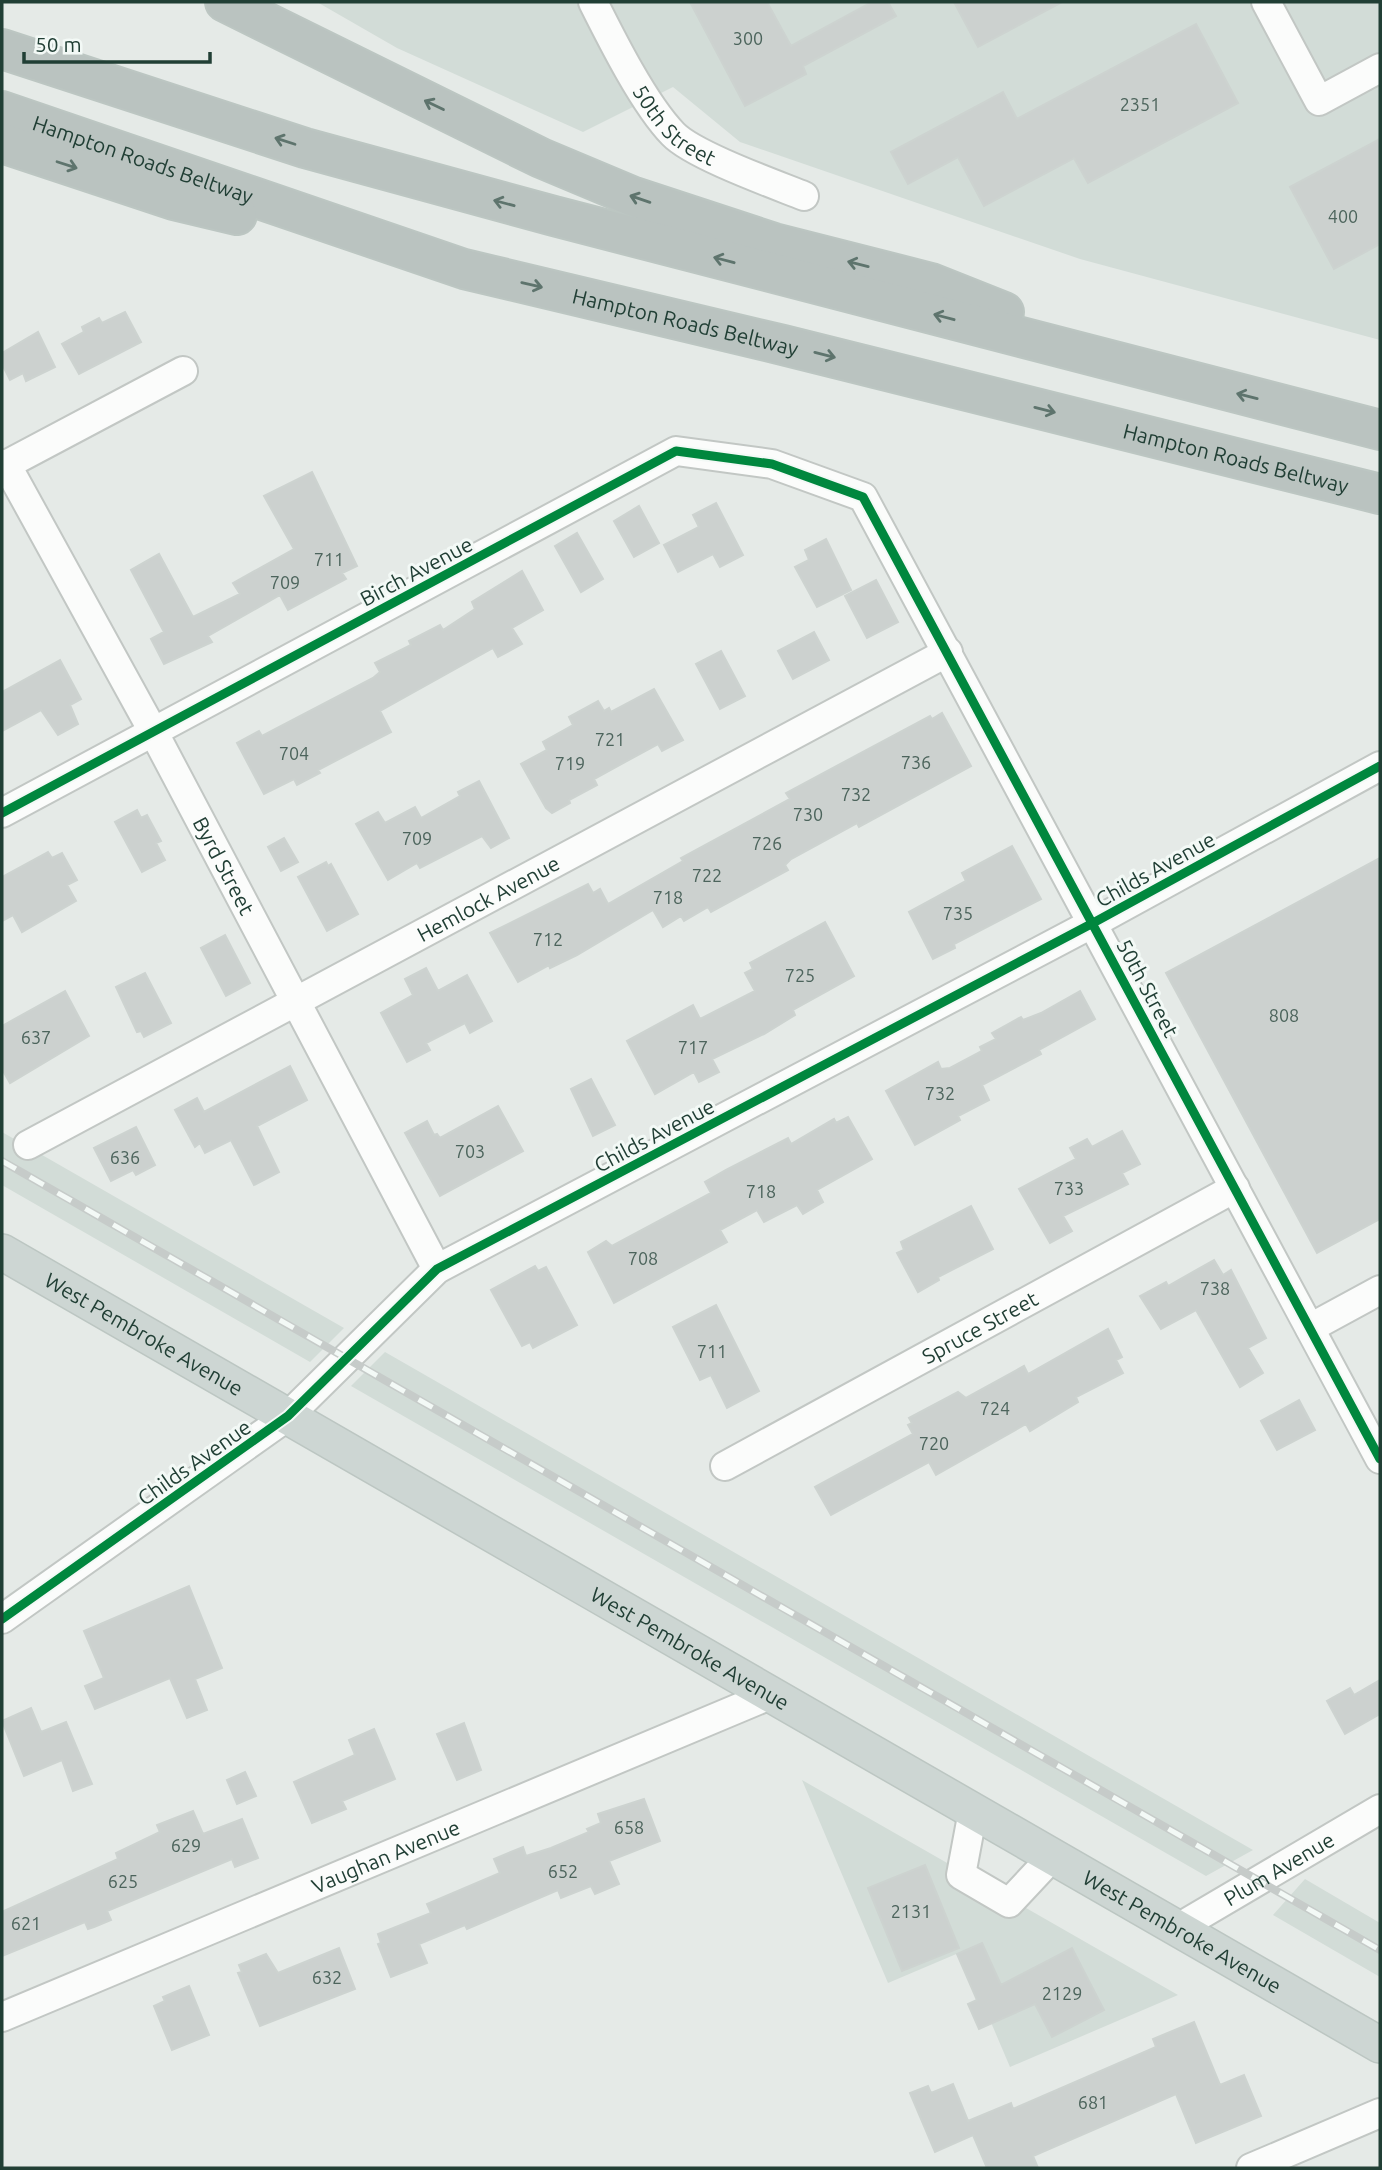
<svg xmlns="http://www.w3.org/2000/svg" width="1382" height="2170" viewBox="0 0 1382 2170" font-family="Ubuntu,sans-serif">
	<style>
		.built { fill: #d2dcd7 }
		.building { fill: #ccd1cf; stroke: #cdd3d0; stroke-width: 2 }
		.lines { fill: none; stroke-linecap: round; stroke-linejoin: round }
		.minor-casing { stroke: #c2c7c4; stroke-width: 32 }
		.major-casing { stroke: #bcc6c2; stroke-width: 38 }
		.highway-casing { stroke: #bcc6c2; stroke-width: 42 }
		.minor { stroke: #fbfcfb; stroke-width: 28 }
		.major { stroke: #cdd6d3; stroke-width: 35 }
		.highway { stroke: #bac3c0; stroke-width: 38 }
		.rail-casing { stroke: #c6cbc9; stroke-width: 8 }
		.rail { stroke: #f3f9f6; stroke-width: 5; stroke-dasharray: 16; stroke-linecap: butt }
		.cycleway-casing { stroke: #f3f9f6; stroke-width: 13 }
		.cycleway { stroke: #00873e; stroke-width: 9 }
		.oneway { stroke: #5e746d }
		.labels { text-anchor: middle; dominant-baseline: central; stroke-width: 6; stroke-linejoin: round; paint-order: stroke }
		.number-label { font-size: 18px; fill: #4c645c }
		.street-label { font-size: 21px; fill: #213f35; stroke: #f3f9f6 }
	</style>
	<rect width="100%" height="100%" fill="#e5eae7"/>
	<path class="built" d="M 317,2 L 1380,2 L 1380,340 L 1080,259 L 740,142 L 673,87 L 583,132 L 397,48 Z
		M 2,1132 L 344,1328 L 310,1362 L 2,1185 Z
		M 385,1352 L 1253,1850 L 1206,1876 L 351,1386 Z
		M 802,1780 L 1178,1995 L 1010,2067 L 961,1952 L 888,1983 Z
		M 1305,1879 L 1380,1923 L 1380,1977 L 1273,1915 Z"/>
	<path class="building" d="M 690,2 L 767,2 L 791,46 L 872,2 L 888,2 L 896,16 L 803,66 L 806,74 L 745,106 Z
		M 954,2 L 1062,2 L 978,47 Z
		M 1196,24 L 1238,103 L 1088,183 L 1074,158 L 984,206 L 958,157 L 908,184 L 891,152 L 1003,92 L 1017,119 Z
		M 1380,139 L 1380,244 L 1334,269 L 1290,187 Z
		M 125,312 L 141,342 L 79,374 L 62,344 L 84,332 L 82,327 L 99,318 L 102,323 Z
		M 38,332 L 55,367 L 26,381 L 23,373 L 10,380 L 2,364 L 2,353 Z
		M 312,472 L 357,566 L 342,573 L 346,579 L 288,610 L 280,595 L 208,636 L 212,642 L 164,664 L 151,639 L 164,632 L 131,570 L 159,554 L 193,617 L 240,594 L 233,583 L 294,549 L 264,496 Z
		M 716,503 L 743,555 L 720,567 L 713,554 L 678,572 L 664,545 L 699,527 L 693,515 Z
		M 639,506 L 659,543 L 634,557 L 614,521 Z
		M 577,533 L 603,579 L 581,592 L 555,546 Z
		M 826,539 L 851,590 L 817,607 L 795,567 L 809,560 L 805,550 Z
		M 522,571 L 543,610 L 512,628 L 522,644 L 498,657 L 493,648 L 380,711 L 391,732 L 318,770 L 320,773 L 297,785 L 294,779 L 264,794 L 237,743 L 259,731 L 262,736 L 373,678 L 380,672 L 375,663 L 411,645 L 409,641 L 440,625 L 443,630 L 475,609 L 472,602 Z
		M 876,580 L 898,622 L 867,638 L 845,596 Z
		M 814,632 L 829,660 L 793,679 L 778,651 Z
		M 721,651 L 745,696 L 720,709 L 696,664 Z
		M 60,660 L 81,699 L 70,705 L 78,724 L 58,735 L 41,710 L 2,731 L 2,692 Z
		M 654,689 L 683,740 L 662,751 L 658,744 L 594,779 L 597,785 L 569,800 L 570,803 L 552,813 L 546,808 L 521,764 L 547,750 L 543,742 L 573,725 L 569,717 L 598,701 L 604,711 L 609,708 L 611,712 Z
		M 942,713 L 971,766 L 859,827 L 857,823 L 791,859 L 785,865 L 788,870 L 711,912 L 708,907 L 684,921 L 681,916 L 663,927 L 653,910 L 577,955 L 550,968 L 549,965 L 518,982 L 490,933 L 588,884 L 593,893 L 600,889 L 608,904 L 683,861 L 681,858 L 790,799 L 786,793 L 930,716 L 932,719 Z
		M 479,781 L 509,838 L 491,848 L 482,836 L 420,868 L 417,863 L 388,880 L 356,824 L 378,812 L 385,823 L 415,807 L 421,818 L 460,796 L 458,792 Z
		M 137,810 L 141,818 L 147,815 L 161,841 L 156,843 L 165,860 L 142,872 L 115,822 Z
		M 284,838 L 298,862 L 281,871 L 268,847 Z
		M 1012,846 L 1041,899 L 954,944 L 955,948 L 933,959 L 909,912 L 966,881 L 962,873 Z
		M 48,852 L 52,858 L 62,853 L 77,880 L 67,885 L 76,901 L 22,932 L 13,915 L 2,921 L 2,877 Z
		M 1380,858 L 1380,1219 L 1317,1253 L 1166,973 Z
		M 326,862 L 328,866 L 331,864 L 358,914 L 327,931 L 298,877 Z
		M 825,922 L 854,976 L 793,1010 L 795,1015 L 764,1034 L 712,1059 L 719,1072 L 699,1082 L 694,1072 L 655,1094 L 627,1041 L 693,1005 L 700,1019 L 755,991 L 745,973 L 753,969 L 750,963 Z
		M 225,935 L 250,983 L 226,996 L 201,948 Z
		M 426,968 L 438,991 L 467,975 L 492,1021 L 470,1033 L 465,1023 L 426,1043 L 430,1050 L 407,1062 L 381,1013 L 413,995 L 405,979 Z
		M 145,973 L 171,1023 L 144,1037 L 141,1031 L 137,1032 L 116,987 Z
		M 65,991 L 89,1036 L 10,1083 L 2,1069 L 2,1026 Z
		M 1080,991 L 1095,1019 L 1039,1050 L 1041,1054 L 982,1085 L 989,1100 L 958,1116 L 960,1120 L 915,1145 L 886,1091 L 938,1062 L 941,1069 L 950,1068 L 982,1051 L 980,1047 L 996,1039 L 992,1033 L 1021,1017 L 1023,1020 L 1041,1013 Z
		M 290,1066 L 307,1100 L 257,1126 L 279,1172 L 254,1185 L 231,1140 L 205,1153 L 200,1143 L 195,1147 L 175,1110 L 197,1098 L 204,1112 Z
		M 591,1079 L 615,1125 L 593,1136 L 571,1089 Z
		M 498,1106 L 523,1151 L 440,1196 L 405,1133 L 427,1121 L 434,1135 L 437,1134 L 440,1138 Z
		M 848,1117 L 872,1159 L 817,1190 L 823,1202 L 803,1214 L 797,1205 L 764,1222 L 757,1210 L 720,1230 L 727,1242 L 614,1303 L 588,1252 L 606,1241 L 612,1246 L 711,1193 L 705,1182 L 726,1170 L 788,1138 L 791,1144 L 834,1119 L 836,1123 Z
		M 136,1127 L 155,1165 L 136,1175 L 133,1170 L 111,1181 L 94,1148 Z
		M 1122,1131 L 1140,1164 L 1122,1173 L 1128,1184 L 1063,1216 L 1072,1231 L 1050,1243 L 1019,1189 L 1076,1159 L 1070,1148 L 1087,1139 L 1092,1147 Z
		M 971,1206 L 993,1249 L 938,1277 L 939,1280 L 918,1292 L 897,1253 L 904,1250 L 901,1242 Z
		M 1214,1260 L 1223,1275 L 1231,1270 L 1266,1338 L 1248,1348 L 1263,1373 L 1240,1387 L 1196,1310 L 1161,1329 L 1140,1296 L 1166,1282 L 1168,1286 Z
		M 535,1266 L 538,1271 L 546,1267 L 577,1325 L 533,1348 L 530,1342 L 522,1346 L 491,1290 Z
		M 716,1305 L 759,1391 L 727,1408 L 711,1375 L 700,1380 L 673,1327 Z
		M 1108,1329 L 1122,1357 L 1116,1360 L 1123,1373 L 1076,1397 L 1078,1402 L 1030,1431 L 1026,1424 L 936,1475 L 929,1462 L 831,1515 L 815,1487 L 913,1434 L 908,1425 L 912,1423 L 909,1418 L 958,1392 L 966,1398 L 1024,1366 L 1028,1374 Z
		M 1299,1400 L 1315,1430 L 1277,1450 L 1261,1421 Z
		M 189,1586 L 222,1668 L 195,1679 L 207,1710 L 187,1718 L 170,1678 L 95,1709 L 85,1686 L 104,1678 L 84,1631 Z
		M 1380,1680 L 1380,1714 L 1345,1734 L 1327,1701 L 1350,1688 L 1354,1695 Z
		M 31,1708 L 41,1732 L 66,1722 L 92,1784 L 73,1791 L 62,1760 L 24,1776 L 2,1721 Z
		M 464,1723 L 481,1770 L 457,1780 L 437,1734 Z
		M 374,1729 L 395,1779 L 342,1801 L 346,1809 L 312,1823 L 294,1782 L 355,1755 L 349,1740 Z
		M 245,1772 L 256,1796 L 237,1804 L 227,1780 Z
		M 644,1799 L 660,1841 L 609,1861 L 619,1884 L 595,1894 L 591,1886 L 561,1898 L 558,1890 L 467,1929 L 465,1925 L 419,1944 L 427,1963 L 391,1977 L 378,1944 L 381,1943 L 378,1934 L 431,1913 L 427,1904 L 500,1873 L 494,1859 L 523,1847 L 526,1856 L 551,1848 L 589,1832 L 587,1829 L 601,1823 L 598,1814 Z
		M 193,1811 L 203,1834 L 242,1819 L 258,1858 L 235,1867 L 232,1859 L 107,1911 L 111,1920 L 94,1927 L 88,1929 L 85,1922 L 2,1956 L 2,1912 L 118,1859 L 116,1853 L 160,1832 L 157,1825 Z
		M 925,1865 L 959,1948 L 902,1971 L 868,1888 Z
		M 982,1943 L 1001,1985 L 1072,1948 L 1104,2010 L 1052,2037 L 1035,2004 L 979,2029 L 968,2004 L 977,2000 L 957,1954 Z
		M 339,1948 L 355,1989 L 260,2026 L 238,1973 L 242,1972 L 239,1965 L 266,1954 L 278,1973 Z
		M 189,1986 L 209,2035 L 172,2050 L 154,2006 L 165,2001 L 163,1997 Z
		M 1194,2022 L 1220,2085 L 1244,2075 L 1261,2116 L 1196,2143 L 1176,2094 L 1033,2156 L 1038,2168 L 987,2168 L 973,2135 L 935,2152 L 910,2093 L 928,2086 L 931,2093 L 953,2084 L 968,2121 L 1011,2103 L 1013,2109 L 1156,2047 L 1153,2039 Z"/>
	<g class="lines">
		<g class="minor-casing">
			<g id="minor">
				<path id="s1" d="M 593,2 C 612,40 644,104 673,134 C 693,155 774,184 804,196"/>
				<path d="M 1266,2 L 1319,101 L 1380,68"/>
				<path id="s2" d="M 6,464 L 154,733 L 437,1269"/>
				<path d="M 2,467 L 183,371"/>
				<path d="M 2,813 L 676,451 L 772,464 L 863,497 L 1380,1459"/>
				<path id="s3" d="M 28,1145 L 948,652"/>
				<path d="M 1310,1328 L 1380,1290"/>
				<path id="s4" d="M 725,1466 L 1235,1188"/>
				<path d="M 2,1619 L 288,1416 L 437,1269 L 1093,923 L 1380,766"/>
				<path d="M 973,1811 L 961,1875 L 1009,1903 L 1053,1856"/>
				<path id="s5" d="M 1178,1928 L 1380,1809"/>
				<path id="s6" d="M 2,2017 L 770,1695"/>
				<path d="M 1251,2168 L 1380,2113"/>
			</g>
		</g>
		<g class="major-casing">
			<g id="major">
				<path id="s7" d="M 2,1252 L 1380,2045"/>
			</g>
		</g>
		<g class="highway-casing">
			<g id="highway">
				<path d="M 225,2 L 541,158 L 634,197 L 774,243 L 931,283 L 1004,312"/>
				<path d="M 2,49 L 305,148 L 554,216 L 1380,430"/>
				<path id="s8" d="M 2,111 L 464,269 L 783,345 L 1380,494"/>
				<path d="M 2,143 L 174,200 L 237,215"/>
			</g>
		</g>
		<use href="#minor" class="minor"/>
		<use href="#major" class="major"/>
		<use href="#highway" class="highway"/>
		<g class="rail-casing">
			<path id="rail" d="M 2,1161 L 1380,1950"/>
		</g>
		<use href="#rail" class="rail"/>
		<g class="cycleway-casing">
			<path id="cycleway" d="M 2,813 L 676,451 L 772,464 L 863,497 L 1380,1459
				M 2,1619 L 288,1416 L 437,1269 L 1093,923 L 1380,766"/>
		</g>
		<use href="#cycleway" class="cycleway"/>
	</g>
	<defs><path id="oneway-shaft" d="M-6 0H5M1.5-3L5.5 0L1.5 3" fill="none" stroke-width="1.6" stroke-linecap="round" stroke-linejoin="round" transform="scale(1.75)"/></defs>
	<g class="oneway">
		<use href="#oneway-shaft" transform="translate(434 105) rotate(-154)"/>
		<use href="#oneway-shaft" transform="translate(285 141) rotate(-162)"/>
		<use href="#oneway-shaft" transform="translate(67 165) rotate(18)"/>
		<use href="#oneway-shaft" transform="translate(640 199) rotate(-161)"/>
		<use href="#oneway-shaft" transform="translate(504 203) rotate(-165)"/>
		<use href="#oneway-shaft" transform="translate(724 260) rotate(-165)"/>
		<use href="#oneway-shaft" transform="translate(858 264) rotate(-166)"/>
		<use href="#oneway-shaft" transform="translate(532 285) rotate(13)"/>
		<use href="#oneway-shaft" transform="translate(944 317) rotate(-165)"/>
		<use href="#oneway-shaft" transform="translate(825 355) rotate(14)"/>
		<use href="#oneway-shaft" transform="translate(1247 396) rotate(-166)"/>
		<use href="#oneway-shaft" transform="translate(1045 410) rotate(14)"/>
	</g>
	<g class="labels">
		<g class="number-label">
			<text x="748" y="38">300</text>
			<text x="1140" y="104">2351</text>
			<text x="1343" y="216">400</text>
			<text x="329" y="559">711</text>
			<text x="285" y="582">709</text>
			<text x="610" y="739">721</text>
			<text x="294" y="753">704</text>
			<text x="916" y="762">736</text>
			<text x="570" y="763">719</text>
			<text x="856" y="794">732</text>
			<text x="808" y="814">730</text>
			<text x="417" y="838">709</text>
			<text x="767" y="843">726</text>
			<text x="707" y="875">722</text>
			<text x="668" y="897">718</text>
			<text x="958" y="913">735</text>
			<text x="548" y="939">712</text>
			<text x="800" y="975">725</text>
			<text x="1284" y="1015">808</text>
			<text x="36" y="1037">637</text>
			<text x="693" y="1047">717</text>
			<text x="940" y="1093">732</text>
			<text x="470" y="1151">703</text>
			<text x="125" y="1157">636</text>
			<text x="1069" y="1188">733</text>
			<text x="761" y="1191">718</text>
			<text x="643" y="1258">708</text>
			<text x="1215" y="1288">738</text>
			<text x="712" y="1351">711</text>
			<text x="995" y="1408">724</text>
			<text x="934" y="1443">720</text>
			<text x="629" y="1827">658</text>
			<text x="186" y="1845">629</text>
			<text x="563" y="1871">652</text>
			<text x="123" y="1881">625</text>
			<text x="911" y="1911">2131</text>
			<text x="26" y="1923">621</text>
			<text x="327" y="1977">632</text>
			<text x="1062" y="1993">2129</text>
			<text x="1093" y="2102">681</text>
		</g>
		<g class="street-label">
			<text stroke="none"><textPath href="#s1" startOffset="150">50th Street</textPath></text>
			<text stroke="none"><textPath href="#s8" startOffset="149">Hampton Roads Beltway</textPath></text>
			<text stroke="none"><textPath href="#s8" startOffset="716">Hampton Roads Beltway</textPath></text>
			<text stroke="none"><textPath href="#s8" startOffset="1283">Hampton Roads Beltway</textPath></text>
			<text transform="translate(416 571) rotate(-28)">Birch Avenue</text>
			<text stroke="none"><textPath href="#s2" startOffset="457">Byrd Street</textPath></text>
			<text transform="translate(1155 869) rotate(-29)">Childs Avenue</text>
			<text stroke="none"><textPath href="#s3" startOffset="522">Hemlock Avenue</textPath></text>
			<text transform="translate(1148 988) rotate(62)">50th Street</text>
			<text transform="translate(654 1135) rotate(-28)">Childs Avenue</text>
			<text stroke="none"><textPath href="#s4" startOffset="290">Spruce Street</textPath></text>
			<text stroke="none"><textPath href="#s7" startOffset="164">West Pembroke Avenue</textPath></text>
			<text transform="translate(194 1462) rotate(-35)">Childs Avenue</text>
			<text stroke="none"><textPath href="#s7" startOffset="794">West Pembroke Avenue</textPath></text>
			<text stroke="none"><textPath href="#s6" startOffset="416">Vaughan Avenue</textPath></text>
			<text stroke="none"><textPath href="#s5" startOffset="117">Plum Avenue</textPath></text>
			<text stroke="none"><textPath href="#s7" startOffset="1362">West Pembroke Avenue</textPath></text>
		</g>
	</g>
	<rect width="1382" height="2170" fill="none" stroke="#213f35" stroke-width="7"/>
	<path d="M24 52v10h186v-10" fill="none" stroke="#213f35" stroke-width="3.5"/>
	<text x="35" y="52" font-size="21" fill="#213f35" stroke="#f3f9f6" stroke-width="5" paint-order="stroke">50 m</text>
</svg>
